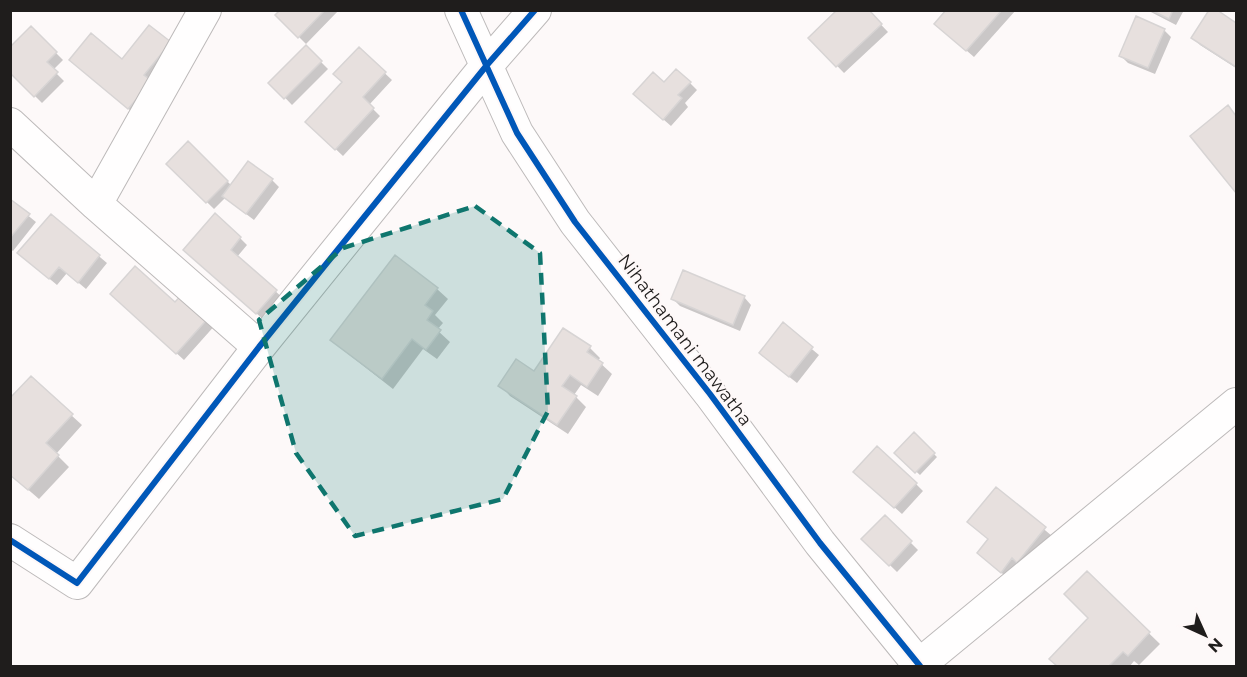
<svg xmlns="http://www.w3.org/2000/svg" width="1247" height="677" viewBox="0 0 1247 677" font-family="Montserrat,sans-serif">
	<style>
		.shadow { fill: #0003 }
		.building { fill: #e7e0de; stroke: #d7d4d4; stroke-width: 1.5 }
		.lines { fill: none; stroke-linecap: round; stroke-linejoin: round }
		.street-casing { stroke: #bdbaba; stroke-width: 34 }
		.street { stroke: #fffefe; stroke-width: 32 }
		.cycleway-casing { stroke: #fef8f8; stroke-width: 10 }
		.cycleway { stroke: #0057b8; stroke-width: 6 }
		.marked { fill: #0f766e; fill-opacity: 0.2; stroke: #0f766e; stroke-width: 4.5; stroke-dasharray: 12 8; stroke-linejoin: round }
		.labels { text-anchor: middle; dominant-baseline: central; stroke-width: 4.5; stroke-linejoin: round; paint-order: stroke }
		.street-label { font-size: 18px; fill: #1f1d1c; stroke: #fef8f8 }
	</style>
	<rect width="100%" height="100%" fill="#fdf9f9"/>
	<path class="shadow" d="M 282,10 L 339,10 L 306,44 L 277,15 Z
		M 867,10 L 888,32 L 844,73 L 810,38 Z
		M 948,10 L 1016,10 L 974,57 L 944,31 Z
		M 1147,10 L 1184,10 L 1176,25 Z
		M 1214,10 L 1236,25 L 1236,68 L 1200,45 L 1193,37 Z
		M 31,28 L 63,60 L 53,70 L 64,81 L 42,103 L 10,71 Z
		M 1164,30 L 1171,37 L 1155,74 L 1128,63 L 1121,56 Z
		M 170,44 L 136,115 L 78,67 L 122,61 Z
		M 306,47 L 328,69 L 292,105 L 271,83 Z
		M 359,49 L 392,80 L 369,105 L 380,116 L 343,156 L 307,122 L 344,83 Z
		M 690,83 L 697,90 L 685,103 L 688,107 L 671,126 L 642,101 L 664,84 Z
		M 1227,107 L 1236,117 L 1236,190 L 1192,136 Z
		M 188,143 L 232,186 L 272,180 L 279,187 L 254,220 L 225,198 L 214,209 L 168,164 Z
		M 10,201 L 36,222 L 13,251 L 10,249 Z
		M 51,216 L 107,263 L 86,289 L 67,273 L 57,285 L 27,260 Z
		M 240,238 L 247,245 L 237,257 L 283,298 L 264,320 L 192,257 Z
		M 437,289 L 448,299 L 435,315 L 443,323 L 437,330 L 450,342 L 437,359 L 423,349 L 393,389 L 343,350 L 332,340 Z
		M 744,297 L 751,305 L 740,331 L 680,306 L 673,299 Z
		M 119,301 L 175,304 L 217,323 L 184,360 Z
		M 783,325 L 819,355 L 797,383 L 768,360 Z
		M 590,348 L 600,358 L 598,361 L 612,374 L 598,396 L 581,385 L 574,395 L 586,407 L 568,434 L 510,396 L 500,385 L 535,373 Z
		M 71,415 L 82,425 L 56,454 L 69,467 L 39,499 L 10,474 Z
		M 914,435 L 937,457 L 920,475 L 896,453 Z
		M 863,479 L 916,484 L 923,491 L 902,514 Z
		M 996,489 L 1052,536 L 1009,579 L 986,560 Z
		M 885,517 L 918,550 L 897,572 L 863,539 Z
		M 1087,573 L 1160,644 L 1139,665 L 1134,661 L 1130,666 L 1059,666 L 1051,659 L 1090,618 Z"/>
	<path class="building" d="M 280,10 L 325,10 L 298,38 L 275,15 Z
		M 837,10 L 869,10 L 882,24 L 836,67 L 808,38 Z
		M 946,10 L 1002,10 L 966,51 L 934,24 Z
		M 1151,10 L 1173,10 L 1169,19 Z
		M 1209,10 L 1217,10 L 1236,23 L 1236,67 L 1191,38 Z
		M 1136,16 L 1165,29 L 1148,68 L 1119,56 Z
		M 149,25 L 171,42 L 144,75 L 152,81 L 128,109 L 69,60 L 91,33 L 122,59 Z
		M 31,26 L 57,52 L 47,62 L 58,72 L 34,97 L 10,73 L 10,47 Z
		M 306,45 L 322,61 L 284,99 L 268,83 Z
		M 359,47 L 386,72 L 363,97 L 374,108 L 335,150 L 305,122 L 342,82 L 333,74 Z
		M 676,69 L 691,82 L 678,95 L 682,98 L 663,120 L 633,94 L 653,72 L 664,82 Z
		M 1228,105 L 1236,116 L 1236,193 L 1190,136 Z
		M 188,141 L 228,181 L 206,203 L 166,164 Z
		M 248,161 L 273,179 L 246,214 L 222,196 Z
		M 10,199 L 30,214 L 10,238 Z
		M 215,213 L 241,237 L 231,250 L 277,290 L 256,314 L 183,250 Z
		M 51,214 L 100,255 L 78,283 L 59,267 L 49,279 L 17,253 Z
		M 395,255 L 438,288 L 425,305 L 433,311 L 427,320 L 441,330 L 426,350 L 412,339 L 382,379 L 330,340 Z
		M 135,266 L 175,302 L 185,291 L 211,315 L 176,354 L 110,294 Z
		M 683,270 L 745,296 L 733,325 L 671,299 Z
		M 783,322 L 813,347 L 789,377 L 759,353 Z
		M 563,328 L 591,346 L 587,352 L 603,363 L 587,387 L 570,375 L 562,386 L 577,396 L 557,425 L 498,386 L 516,359 L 534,371 Z
		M 31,376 L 73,414 L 46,443 L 59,455 L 28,490 L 10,475 L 10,398 Z
		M 914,432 L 935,453 L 915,473 L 894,453 Z
		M 877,446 L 917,483 L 894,508 L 853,472 Z
		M 996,487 L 1046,527 L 1017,563 L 1012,558 L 1001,573 L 977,553 L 988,539 L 967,522 Z
		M 885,515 L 912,541 L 889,566 L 861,539 Z
		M 1087,571 L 1150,632 L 1128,656 L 1123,652 L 1109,666 L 1057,666 L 1049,659 L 1088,618 L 1064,594 Z"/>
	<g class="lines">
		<g class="street-casing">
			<path id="street" d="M 461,10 L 517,133 L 575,222 L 710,394 L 820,543 L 920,666
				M 10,124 L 96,204 L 259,347
				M 96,204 L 205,10
				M 10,540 L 77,583 L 259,347 L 487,65 L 535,10
				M 919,665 L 1236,404"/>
		</g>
		<use href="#street" class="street"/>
		<g class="cycleway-casing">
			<path id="cycleway" d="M 461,10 L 517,133 L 575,222 L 710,394 L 820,543 L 920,666
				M 10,540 L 77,583 L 259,347 L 487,65 L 535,10"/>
		</g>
		<use href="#cycleway" class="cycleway"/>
	</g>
	<path class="marked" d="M 475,206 L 540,253 L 548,411 L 503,499 L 355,536 L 296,453 L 259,320 L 343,248 Z"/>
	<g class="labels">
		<g class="street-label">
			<text transform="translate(685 340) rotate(53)">Nihathamani mawatha</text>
		</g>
	</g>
	<rect width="1247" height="677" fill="none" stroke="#1f1d1c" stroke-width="24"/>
	<g transform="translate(1205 635) rotate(135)" stroke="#fef8f8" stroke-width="4.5" paint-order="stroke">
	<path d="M0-4.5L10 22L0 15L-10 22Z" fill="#1f1d1c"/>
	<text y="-9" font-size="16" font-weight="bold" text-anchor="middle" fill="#1f1d1c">N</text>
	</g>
</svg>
